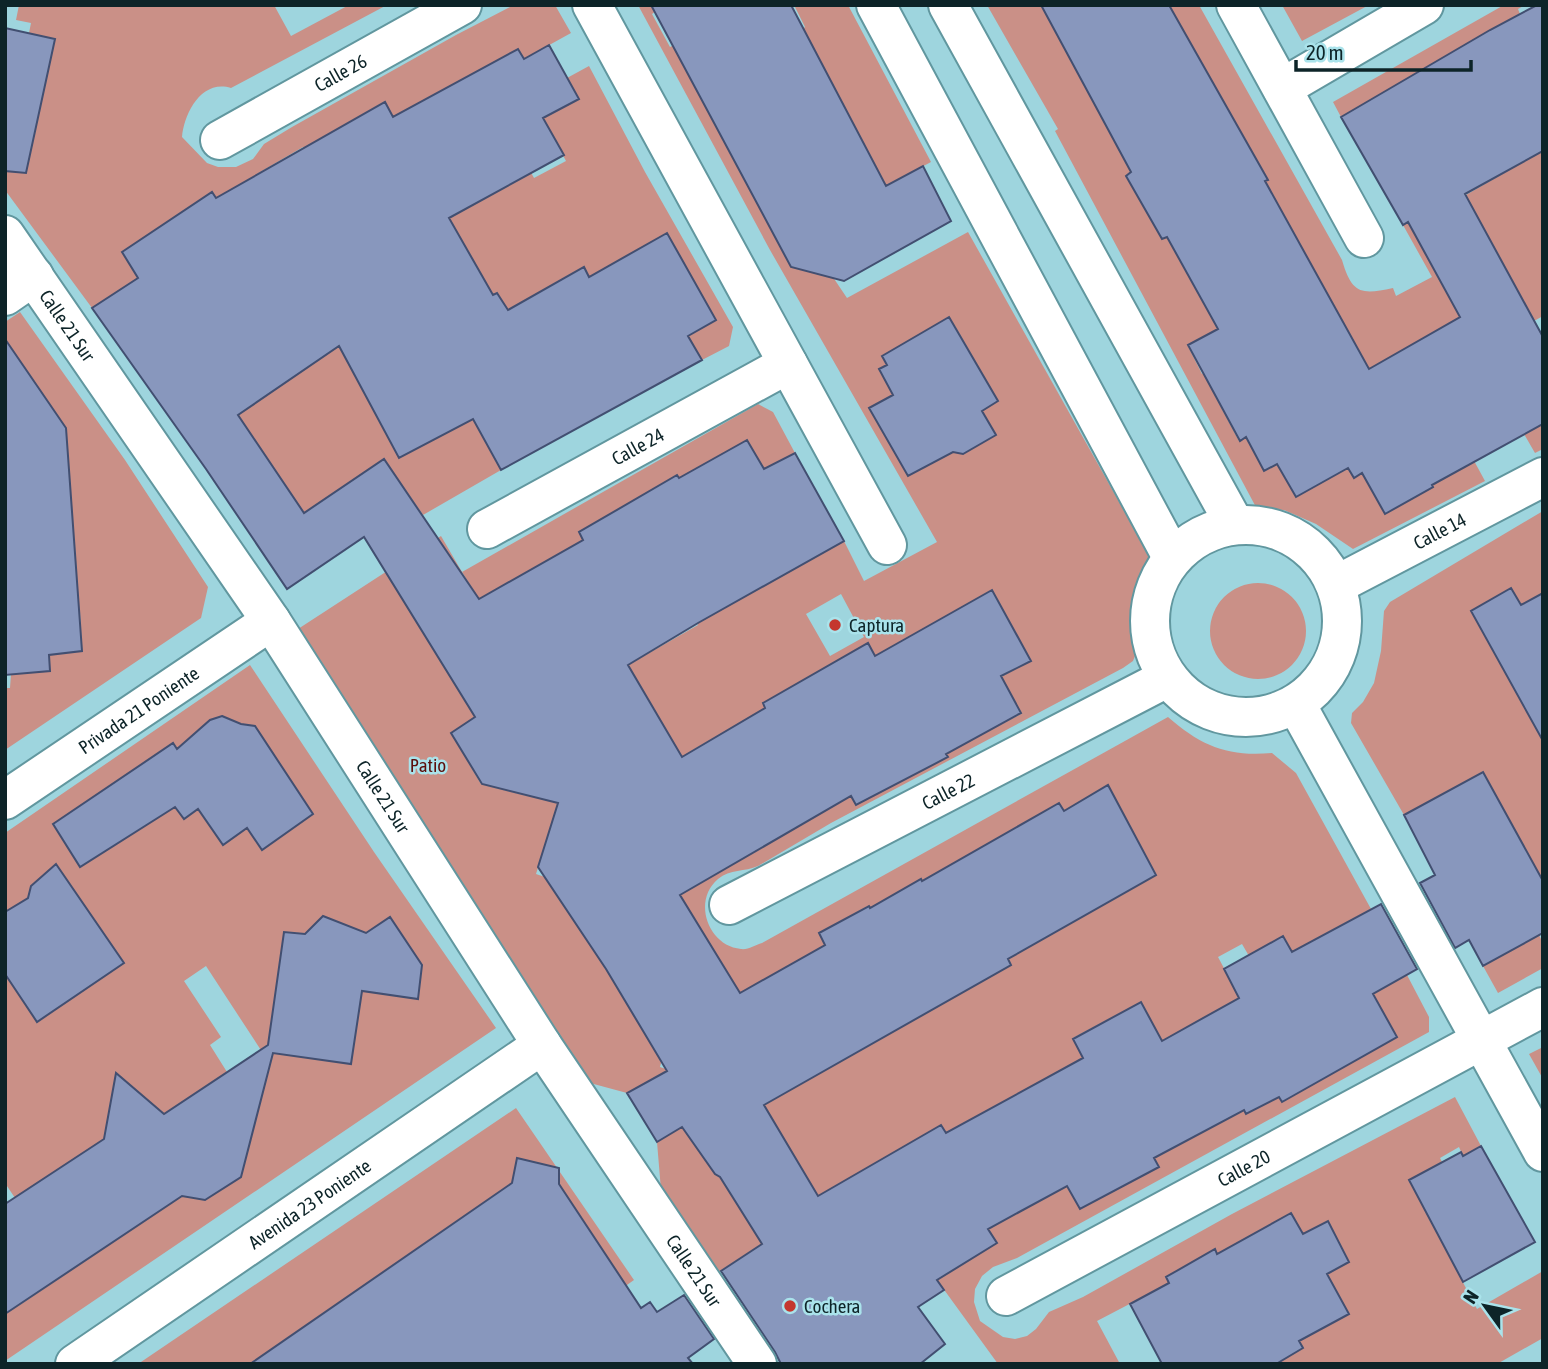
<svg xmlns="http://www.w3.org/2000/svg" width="1548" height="1369" viewBox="0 0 1548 1369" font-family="'Asap Condensed',sans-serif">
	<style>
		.green { fill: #ca9087; fill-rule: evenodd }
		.building { fill: #8897bd; stroke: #424f71; stroke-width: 2 }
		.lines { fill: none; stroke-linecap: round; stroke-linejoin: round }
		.street-casing { stroke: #61979f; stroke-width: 42 }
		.street { stroke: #fff; stroke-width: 38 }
		.poi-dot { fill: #c4372e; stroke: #aae3eb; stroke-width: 2.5 }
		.labels { text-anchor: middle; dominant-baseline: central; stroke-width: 5; stroke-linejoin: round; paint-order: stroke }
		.street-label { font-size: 19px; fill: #0d2428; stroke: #aae3eb }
		.poi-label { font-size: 19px; fill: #0d2428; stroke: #aae3eb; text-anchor: start }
		.park-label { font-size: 19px; fill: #5c0e0b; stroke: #aae3eb }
	</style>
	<rect width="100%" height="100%" fill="#9ed5de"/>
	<path class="green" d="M 19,5 L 274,5 L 291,36 L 349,5 L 387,5 L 231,88 C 201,79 184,114 182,137 L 207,163 L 218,167 L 236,167 L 253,159 L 264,144 L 292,127 L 456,35 L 514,5 L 555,5 L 571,33 L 524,59 L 436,94 L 393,117 L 384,102 L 339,128 L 322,178 L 303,147 L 257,174 L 275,206 L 237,227 L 212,193 L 122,252 L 138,278 L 92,308 L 5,190 L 5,86 L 54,39 L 29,33 L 31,23 L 16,20 Z
		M 638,5 L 664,5 L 652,14 L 670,47 L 676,44 L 847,298 L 968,232 L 1150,557 L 1135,607 L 1134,633 L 1137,651 L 1133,661 L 1123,668 L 831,823 L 758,866 C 745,872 730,869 718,879 C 692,901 708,946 741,949 C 748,950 755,945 762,943 L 1168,717 C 1201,746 1228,757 1272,753 L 1296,773 L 1371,909 L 1306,944 L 1324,977 L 1309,984 L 1283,937 L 1249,956 L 1242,944 L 1218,957 L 1233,985 L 1252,976 L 1246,1114 L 1279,1097 L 1282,1102 L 1373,994 L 1407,975 L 1429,1017 L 1429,1032 L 1017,1258 L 993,1267 L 982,1276 L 975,1289 L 974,1302 L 980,1321 L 1003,1337 L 1015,1339 L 1027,1336 L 1036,1329 L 1049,1312 L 1083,1297 L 1232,1214 L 1455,1097 L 1481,1146 L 1463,1156 L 1459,1147 L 1440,1158 L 1442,1162 L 1409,1180 L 1477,1309 L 1543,1271 L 1543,1338 L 1497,1364 L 1276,1364 L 1303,1348 L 1299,1341 L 1349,1314 L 1327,1274 L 1349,1261 L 1328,1221 L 1303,1234 L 1291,1213 L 1220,1259 L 1215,1249 L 1166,1277 L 1183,1308 L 1155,1323 L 1141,1298 L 1097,1321 L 1120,1364 L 998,1364 L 937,1280 L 975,1207 L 984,1201 L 941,1125 L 860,1172 L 787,1284 L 760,1245 L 714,1275 L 661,1190 L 657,1142 L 707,1112 L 711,1168 L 720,1177 L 806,1176 L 752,1086 L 962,992 L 1011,965 L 1008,958 L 1156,874 L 1108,786 L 1064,811 L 1059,803 L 955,862 L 926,887 L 921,879 L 894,894 L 877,921 L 868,906 L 819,933 L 825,945 L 748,1007 L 662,868 L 547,839 L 536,874 L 545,877 L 576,924 L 614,935 L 604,968 L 622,974 L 670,1029 L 660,1067 L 669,1070 L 627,1093 L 590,1083 L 298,629 L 441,536 L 462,572 L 758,404 L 773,412 L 795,453 L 764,469 L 691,498 L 677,475 L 579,532 L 599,567 L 544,562 L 521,575 L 525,582 L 483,606 L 462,572 L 407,606 L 516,691 L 451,733 L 481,784 L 528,796 L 535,776 L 651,704 L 628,665 L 698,625 L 691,611 L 764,586 L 844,541 L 864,581 L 937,542 L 770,250 ZM 955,326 L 998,401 L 982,411 L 996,435 L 963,454 L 953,452 L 908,476 L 870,408 L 905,388 L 880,369 ZM 992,590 L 1031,660 L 1001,677 L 1021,714 L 977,737 L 948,661 L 929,626 ZM 841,594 L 864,637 L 830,656 L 806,614 ZM 797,684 L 779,733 L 763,703 ZM 764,709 L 792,830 L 752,854 L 691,751 ZM 866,710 L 928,720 L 948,757 L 904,780 ZM 1141,1002 L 1209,1129 L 1154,1158 L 1159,1167 L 1080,1209 L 1067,1186 L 1003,1220 L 1083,1058 L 1073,1038 Z
		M 794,5 L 848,5 L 931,162 L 886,186 L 803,29 L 805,27 Z
		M 987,5 L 1041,5 L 1134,171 L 1126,176 L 1162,239 L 1172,234 L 1205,295 L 1201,299 L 1218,329 L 1188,346 L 1202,374 L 1224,363 L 1215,396 L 1239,441 L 1246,437 L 1264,471 L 1298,453 L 1310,473 L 1289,485 L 1296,497 L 1348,468 L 1362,473 L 1385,514 L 1433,487 L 1344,325 L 1231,201 L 1267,179 L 1254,156 L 1230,147 L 1232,116 L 1207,73 L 1136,5 L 1199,5 L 1342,260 C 1352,294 1361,295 1393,288 L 1396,296 L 1432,277 L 1403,225 L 1413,219 L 1416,224 L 1521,163 L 1543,141 L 1543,316 L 1534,321 L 1460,317 L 1411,345 L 1485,481 L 1353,549 L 1316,524 L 1284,510 L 1257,509 L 1055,131 L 1058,129 Z
		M 1282,5 L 1369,5 L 1302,41 Z
		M 1504,5 L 1525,5 L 1518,9 L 1520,14 L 1341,117 L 1333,102 Z
		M 589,66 L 645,172 L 733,327 L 729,346 L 702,360 L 688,336 L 715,320 L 667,233 L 603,270 L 603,303 L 583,267 L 508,310 L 496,293 L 426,335 L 358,381 L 395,450 C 432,443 442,437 471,415 L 501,470 L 423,515 L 384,459 L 304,513 L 278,474 L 231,506 L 191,447 L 318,360 L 449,218 L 498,113 L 534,178 L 566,161 L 543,118 L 579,99 L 567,78 Z
		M 20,312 L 125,460 L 208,587 L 201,618 L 5,750 L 5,688 L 10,688 L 11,674 L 50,670 L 49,655 L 82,651 L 80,612 L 71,609 L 68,577 L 77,575 L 71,498 L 5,545 L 5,322 Z
		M 1543,424 L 1543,449 L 1535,453 L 1524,434 Z
		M 1543,511 L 1543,609 L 1521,605 L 1511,588 L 1472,611 L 1543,671 L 1543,881 L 1483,773 L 1404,815 L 1351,723 L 1352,713 L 1363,702 L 1374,683 L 1381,651 L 1384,611 L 1390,602 Z
		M1210 631a48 48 0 1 1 96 0a48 48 0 1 1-96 0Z
		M 250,665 L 374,852 L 496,1028 L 5,1361 L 5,1348 L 7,1346 L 5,1343 L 5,1290 L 18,1306 L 140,1224 L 15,1198 L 5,1183 L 5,833 ZM 94,796 L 123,839 L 80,867 L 53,825 ZM 206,966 L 270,1064 L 242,1083 L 259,1108 L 241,1177 L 105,1136 L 116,1073 L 164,1114 L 227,1072 L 210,1045 L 221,1037 L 184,981 Z
		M 1539,935 L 1543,943 L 1543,968 L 1498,993 L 1483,966 Z
		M 1543,1047 L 1543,1079 L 1529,1054 Z
		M 516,1108 L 634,1280 L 600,1304 L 601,1247 L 559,1184 L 559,1168 L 518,1158 L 503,1228 L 471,1211 L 250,1364 L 138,1364 Z"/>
	<path class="building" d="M 651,5 L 791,5 L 886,186 L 923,166 L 951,221 L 844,281 L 791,267 Z
		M 1041,5 L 1169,5 L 1268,180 L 1265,181 L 1369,369 L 1460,317 L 1408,222 L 1403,225 L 1341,117 L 1490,30 L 1537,5 L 1543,5 L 1543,151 L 1465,194 L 1543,337 L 1543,424 L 1432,485 L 1433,487 L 1385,514 L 1362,473 L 1354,478 L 1348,468 L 1296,497 L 1277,464 L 1264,471 L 1246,437 L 1240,441 L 1188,345 L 1218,329 L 1167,237 L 1162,239 L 1126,176 L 1131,172 Z
		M 5,28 L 55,39 L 26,173 L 5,171 Z
		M 549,45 L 579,99 L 543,118 L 564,155 L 449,218 L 493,295 L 497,293 L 508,310 L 584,267 L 589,277 L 667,233 L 716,320 L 688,336 L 702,360 L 501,470 L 473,419 L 399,458 L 339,346 L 238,415 L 304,513 L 384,459 L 479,599 L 583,540 L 579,532 L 677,475 L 679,478 L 747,440 L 764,469 L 795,453 L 844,541 L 698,623 L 628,665 L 682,757 L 765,708 L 763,703 L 868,643 L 875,656 L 992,590 L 1031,661 L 1001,676 L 1021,713 L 946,754 L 948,757 L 856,805 L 851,796 L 680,895 L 740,993 L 825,945 L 819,933 L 869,906 L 870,908 L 921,879 L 922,881 L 1059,803 L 1064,811 L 1108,785 L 1156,875 L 1008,959 L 1011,965 L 764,1105 L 818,1196 L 941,1125 L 946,1133 L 1083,1058 L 1073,1039 L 1141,1002 L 1162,1041 L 1239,998 L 1224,969 L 1283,936 L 1292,952 L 1381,904 L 1417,969 L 1373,994 L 1397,1037 L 1282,1102 L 1279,1097 L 1246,1114 L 1244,1110 L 1154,1158 L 1159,1167 L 1080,1209 L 1067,1186 L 988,1229 L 997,1243 L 937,1280 L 944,1290 L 918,1307 L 945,1344 L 920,1364 L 781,1364 L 775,1352 L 721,1271 L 762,1244 L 720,1177 L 715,1174 L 682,1127 L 657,1142 L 627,1093 L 667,1071 L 606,969 L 538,867 L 558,803 L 482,784 L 451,733 L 475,717 L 364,537 L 287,589 L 206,469 L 92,308 L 138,278 L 122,252 L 212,192 L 216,198 L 385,102 L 393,117 L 518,49 L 524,59 Z
		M 949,317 L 998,401 L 982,411 L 996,435 L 963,454 L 953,452 L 908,476 L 869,408 L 893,395 L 879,369 L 887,365 L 882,356 Z
		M 5,339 L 66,428 L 82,651 L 49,655 L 50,671 L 5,675 Z
		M 1511,588 L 1521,605 L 1543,593 L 1543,741 L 1471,611 Z
		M 222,716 L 241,724 L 255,726 L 313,814 L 262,850 L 247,828 L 223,845 L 198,809 L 184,819 L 175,807 L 80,867 L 53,824 L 173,743 L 177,749 L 210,720 Z
		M 1483,772 L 1543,881 L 1543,933 L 1483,966 L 1469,940 L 1455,948 L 1420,883 L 1435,875 L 1404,815 Z
		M 56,864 L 124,963 L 37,1022 L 5,974 L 5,912 L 28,898 L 31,886 Z
		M 323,916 L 366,933 L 390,917 L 422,965 L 418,999 L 362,991 L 351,1064 L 273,1053 L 241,1177 L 205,1200 L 182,1196 L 5,1314 L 5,1204 L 104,1139 L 116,1073 L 164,1114 L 268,1045 L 284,932 L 305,934 Z
		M 1481,1146 L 1535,1242 L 1463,1282 L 1409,1180 L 1461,1152 L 1463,1156 Z
		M 517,1158 L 559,1168 L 559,1184 L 641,1308 L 650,1302 L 657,1312 L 684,1295 L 714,1339 L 688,1358 L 693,1364 L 250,1364 L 512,1183 Z
		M 1291,1213 L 1303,1234 L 1328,1221 L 1349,1262 L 1327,1274 L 1349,1314 L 1299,1341 L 1303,1348 L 1276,1364 L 1162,1364 L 1130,1304 L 1169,1283 L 1166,1277 L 1215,1249 L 1217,1254 Z"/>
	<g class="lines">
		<g class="street-casing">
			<g id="street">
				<path d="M 592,5 L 887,545"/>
				<path d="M 876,5 L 1172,557"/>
				<path d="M 948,5 L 1235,525"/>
				<path d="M 1236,5 L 1364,238"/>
				<path d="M 1282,88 L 1424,5"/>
				<path id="s1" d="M 220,140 L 462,5"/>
				<path id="s2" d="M 5,235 L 271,621 L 542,1045 L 757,1364"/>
				<path d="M 5,296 L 34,276"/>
				<circle cx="1246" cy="621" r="96"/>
				<path id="s3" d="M 487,529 L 788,364"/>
				<path id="s4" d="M 1336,585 L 1543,477"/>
				<path d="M 1296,704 L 1543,1152"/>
				<path id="s5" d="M 5,800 L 271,621"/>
				<path id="s6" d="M 729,905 L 1167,678"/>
				<path id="s7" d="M 1006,1296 L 1543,1007"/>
				<path id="s8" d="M 75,1364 L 542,1045"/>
			</g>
		</g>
		<use href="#street" class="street"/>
	</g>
	<g class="poi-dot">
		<circle cx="835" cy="625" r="7"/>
		<circle cx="790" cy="1306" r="7"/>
	</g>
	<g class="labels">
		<g class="street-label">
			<text stroke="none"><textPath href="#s1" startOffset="138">Calle 26</textPath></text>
			<text stroke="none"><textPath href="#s2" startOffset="110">Calle 21 Sur</textPath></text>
			<text stroke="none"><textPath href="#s3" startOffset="172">Calle 24</textPath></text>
			<text stroke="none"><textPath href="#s4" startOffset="117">Calle 14</textPath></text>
			<text stroke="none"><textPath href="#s5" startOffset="161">Privada 21 Poniente</textPath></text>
			<text stroke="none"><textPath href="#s6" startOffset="247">Calle 22</textPath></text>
			<text stroke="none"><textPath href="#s2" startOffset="677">Calle 21 Sur</textPath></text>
			<text stroke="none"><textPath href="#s7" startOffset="270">Calle 20</textPath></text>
			<text stroke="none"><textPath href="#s8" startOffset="284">Avenida 23 Poniente</textPath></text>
			<text stroke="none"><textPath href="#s2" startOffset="1244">Calle 21 Sur</textPath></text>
		</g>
		<g class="poi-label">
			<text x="849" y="625">Captura</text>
			<text x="804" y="1306">Cochera</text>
		</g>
		<g class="park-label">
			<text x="428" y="765">Patio</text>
		</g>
	</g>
	<rect width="1548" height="1369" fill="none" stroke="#0d2428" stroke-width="14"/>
	<g transform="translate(1485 1306) rotate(303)" stroke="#aae3eb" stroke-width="5" paint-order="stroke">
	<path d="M0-5L12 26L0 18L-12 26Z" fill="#0d2428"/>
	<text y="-10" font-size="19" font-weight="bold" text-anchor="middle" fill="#0d2428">N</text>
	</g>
	<path d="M1296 60v10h175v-10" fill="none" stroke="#0d2428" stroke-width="3.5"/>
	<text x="1306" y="60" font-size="21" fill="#0d2428" stroke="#aae3eb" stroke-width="5" paint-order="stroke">20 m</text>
</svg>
